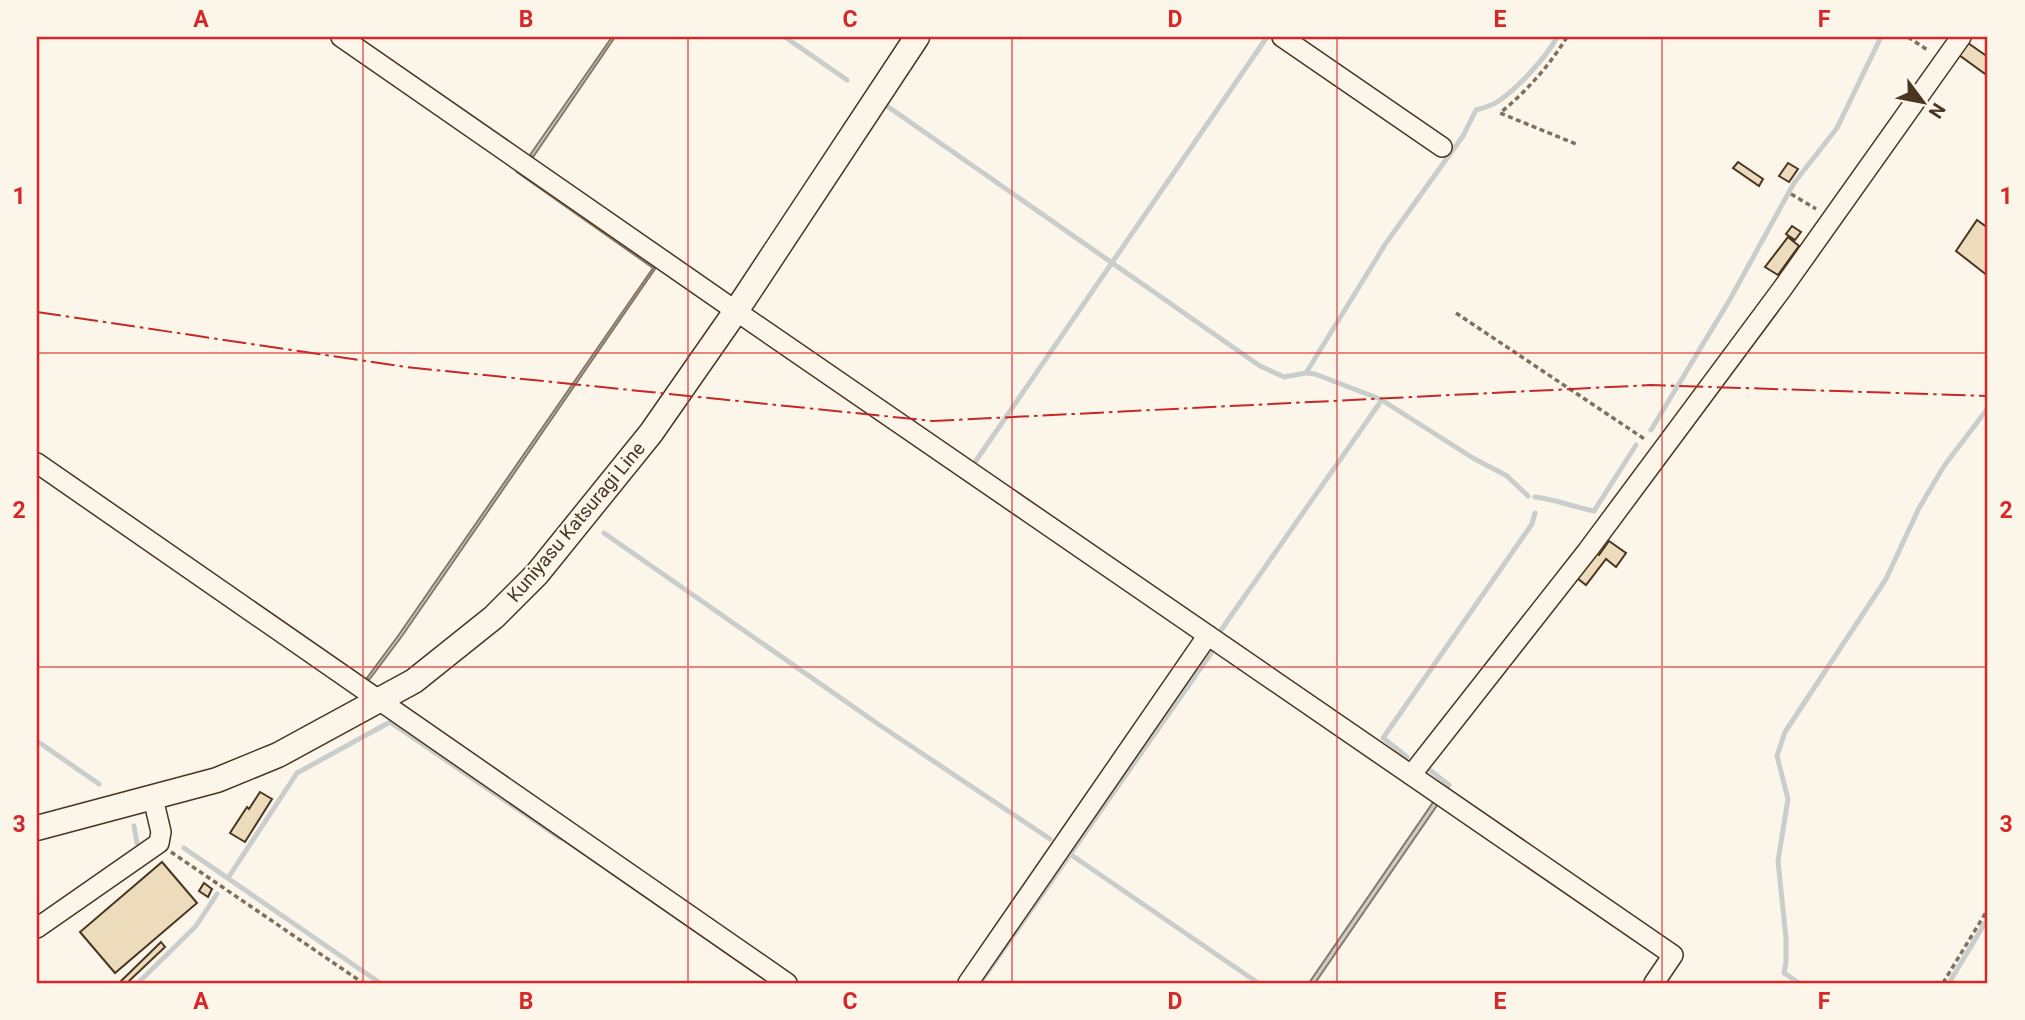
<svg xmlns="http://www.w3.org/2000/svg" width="2025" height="1020" viewBox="0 0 2025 1020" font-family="Roboto,sans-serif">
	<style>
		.water { fill: #c9cecd; stroke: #887966; stroke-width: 2 }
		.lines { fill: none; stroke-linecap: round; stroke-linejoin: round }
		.stream { stroke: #c9cecd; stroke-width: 5 }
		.building { fill: #ecdcbc; stroke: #4a3520; stroke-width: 2 }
		.minor-casing { stroke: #4a3520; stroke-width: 22 }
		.major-casing { stroke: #4a3520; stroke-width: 27 }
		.path { stroke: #7f6f5c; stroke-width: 3.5; stroke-dasharray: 5 3.5; stroke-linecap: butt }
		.minor { stroke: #fbf6e9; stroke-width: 19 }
		.major { stroke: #fbf6e9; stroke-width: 24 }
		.power { stroke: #c62828; stroke-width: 2; stroke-dasharray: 24 5 3.5 5; stroke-linecap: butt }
		.grid { fill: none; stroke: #d62828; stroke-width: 2; stroke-opacity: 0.55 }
		.labels { text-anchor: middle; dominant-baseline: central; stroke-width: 5; stroke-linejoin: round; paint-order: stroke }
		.street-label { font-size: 19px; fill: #4a3520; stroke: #fbf6e9 }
		.neatline { fill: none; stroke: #d62828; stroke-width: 2.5 }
		.grid-label { font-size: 23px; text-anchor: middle; font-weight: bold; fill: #d62828 }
	</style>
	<rect width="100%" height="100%" fill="#fbf6e9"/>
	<path class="water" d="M 612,37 L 615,37 L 533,157 L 530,155 Z
		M 519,170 L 657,266 L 402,636 L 369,680 L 367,678 L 398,636 L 653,268 L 517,172 Z
		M 1434,801 L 1438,804 L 1315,983 L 1309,983 Z"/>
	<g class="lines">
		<path class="stream" d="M 785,37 L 847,80
			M 887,106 L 1260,366 L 1284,377 L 1306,373 L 1315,374 L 1380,399 L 1473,458 L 1507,476 L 1528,496
			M 1306,373 L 1386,243 L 1463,136 L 1476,110 C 1483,108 1491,106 1497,102 C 1517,89 1546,58 1557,37
			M 1651,430 L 1729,301 L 1794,183 L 1837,128 L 1881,37
			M 973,465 L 1267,37
			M 1535,497 C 1555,499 1573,507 1594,511 L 1636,445
			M 604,533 L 878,724 L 1050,839
			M 1219,633 L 1379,404
			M 37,741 L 99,784
			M 1407,757 L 1383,738 L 1532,524 L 1535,513
			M 1431,771 L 1449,785 L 1445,791
			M 134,826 L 137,843
			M 184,848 L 380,983
			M 1070,854 L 1258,983
			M 228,878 L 297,773 L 390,722 L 560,838
			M 138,983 L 196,926 L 217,894
			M 980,983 L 1214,649 L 1216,649
			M 1799,983 L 1784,973 L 1786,962 L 1786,938 L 1778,861 L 1788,799 L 1777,756 L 1785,732 L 1886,579 L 1919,508 L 1944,466 L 1988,408
			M 1949,983 L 1988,918"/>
	</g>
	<path class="building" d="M 1968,43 L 1988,57 L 1988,76 L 1959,55 Z
		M 1738,162 L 1763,179 L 1759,186 L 1733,168 Z
		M 1788,163 L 1798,169 L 1789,182 L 1779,176 Z
		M 1977,220 L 1988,228 L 1988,276 L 1956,251 Z
		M 1792,226 L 1801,232 L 1795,240 L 1786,234 Z
		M 1788,237 L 1799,246 L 1778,275 L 1765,267 Z
		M 1609,541 L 1626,553 L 1616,567 L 1606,559 L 1586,585 L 1577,578 L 1596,553 L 1599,555 Z
		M 260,792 L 272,799 L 245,842 L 230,833 L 247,807 L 249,809 Z
		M 162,862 L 197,903 L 115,973 L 80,932 Z
		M 204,883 L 212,889 L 208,897 L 199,891 Z
		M 161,942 L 165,947 L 127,983 L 119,983 Z"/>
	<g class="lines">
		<g class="minor-casing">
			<path id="minor" d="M 341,37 L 736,311 L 1673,955 L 1654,983
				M 1282,37 L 1442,147
				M 37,463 L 787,983
				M 1412,774 L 1588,550 L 1782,289 L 1961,37
				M 37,928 L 159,843 L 161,832 L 153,798
				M 968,983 L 1208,635"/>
		</g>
		<g class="major-casing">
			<path id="major" d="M 37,828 L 217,780 L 278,755 L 414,681 L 494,617 L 537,574 L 651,433 L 736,311 L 917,37"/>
		</g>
		<path class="path" d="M 1567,37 C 1549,66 1527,91 1500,113 L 1576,144
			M 1908,37 L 1929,51
			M 1791,194 L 1816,209
			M 1456,313 L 1646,440
			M 171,852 L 363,983
			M 1943,983 L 1988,909"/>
		<use href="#minor" class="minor"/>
		<use href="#major" class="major"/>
		<path class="power" d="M 37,312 L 406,367 L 933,421 L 1651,385 L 1988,396"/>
	</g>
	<path class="grid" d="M 363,37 L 363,983M 688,37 L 688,983M 1012,37 L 1012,983M 1337,37 L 1337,983M 1662,37 L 1662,983M 37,353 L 1988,353M 37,667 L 1988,667"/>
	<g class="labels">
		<g class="street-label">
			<text transform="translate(576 522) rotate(-50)">Kuniyasu Katsuragi Line</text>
		</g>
	</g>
	<rect width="2025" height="1020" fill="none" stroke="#fbf6e9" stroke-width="77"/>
	<g transform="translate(1923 102) rotate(122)" stroke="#fbf6e9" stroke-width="5" paint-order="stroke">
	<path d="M0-5L12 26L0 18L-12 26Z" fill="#4a3520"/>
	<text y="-10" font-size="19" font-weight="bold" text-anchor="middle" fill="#4a3520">N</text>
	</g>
	<rect x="38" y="38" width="1948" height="944" class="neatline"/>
	<g class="grid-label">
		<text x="201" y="27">A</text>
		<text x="526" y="27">B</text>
		<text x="850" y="27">C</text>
		<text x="1175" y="27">D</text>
		<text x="1500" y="27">E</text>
		<text x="1824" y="27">F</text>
		<text x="19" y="204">1</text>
		<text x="2006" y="204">1</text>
		<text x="19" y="518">2</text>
		<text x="2006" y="518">2</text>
		<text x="19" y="832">3</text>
		<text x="2006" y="832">3</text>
		<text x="201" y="1009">A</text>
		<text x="526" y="1009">B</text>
		<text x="850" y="1009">C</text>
		<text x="1175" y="1009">D</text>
		<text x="1500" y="1009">E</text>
		<text x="1824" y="1009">F</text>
	</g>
</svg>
